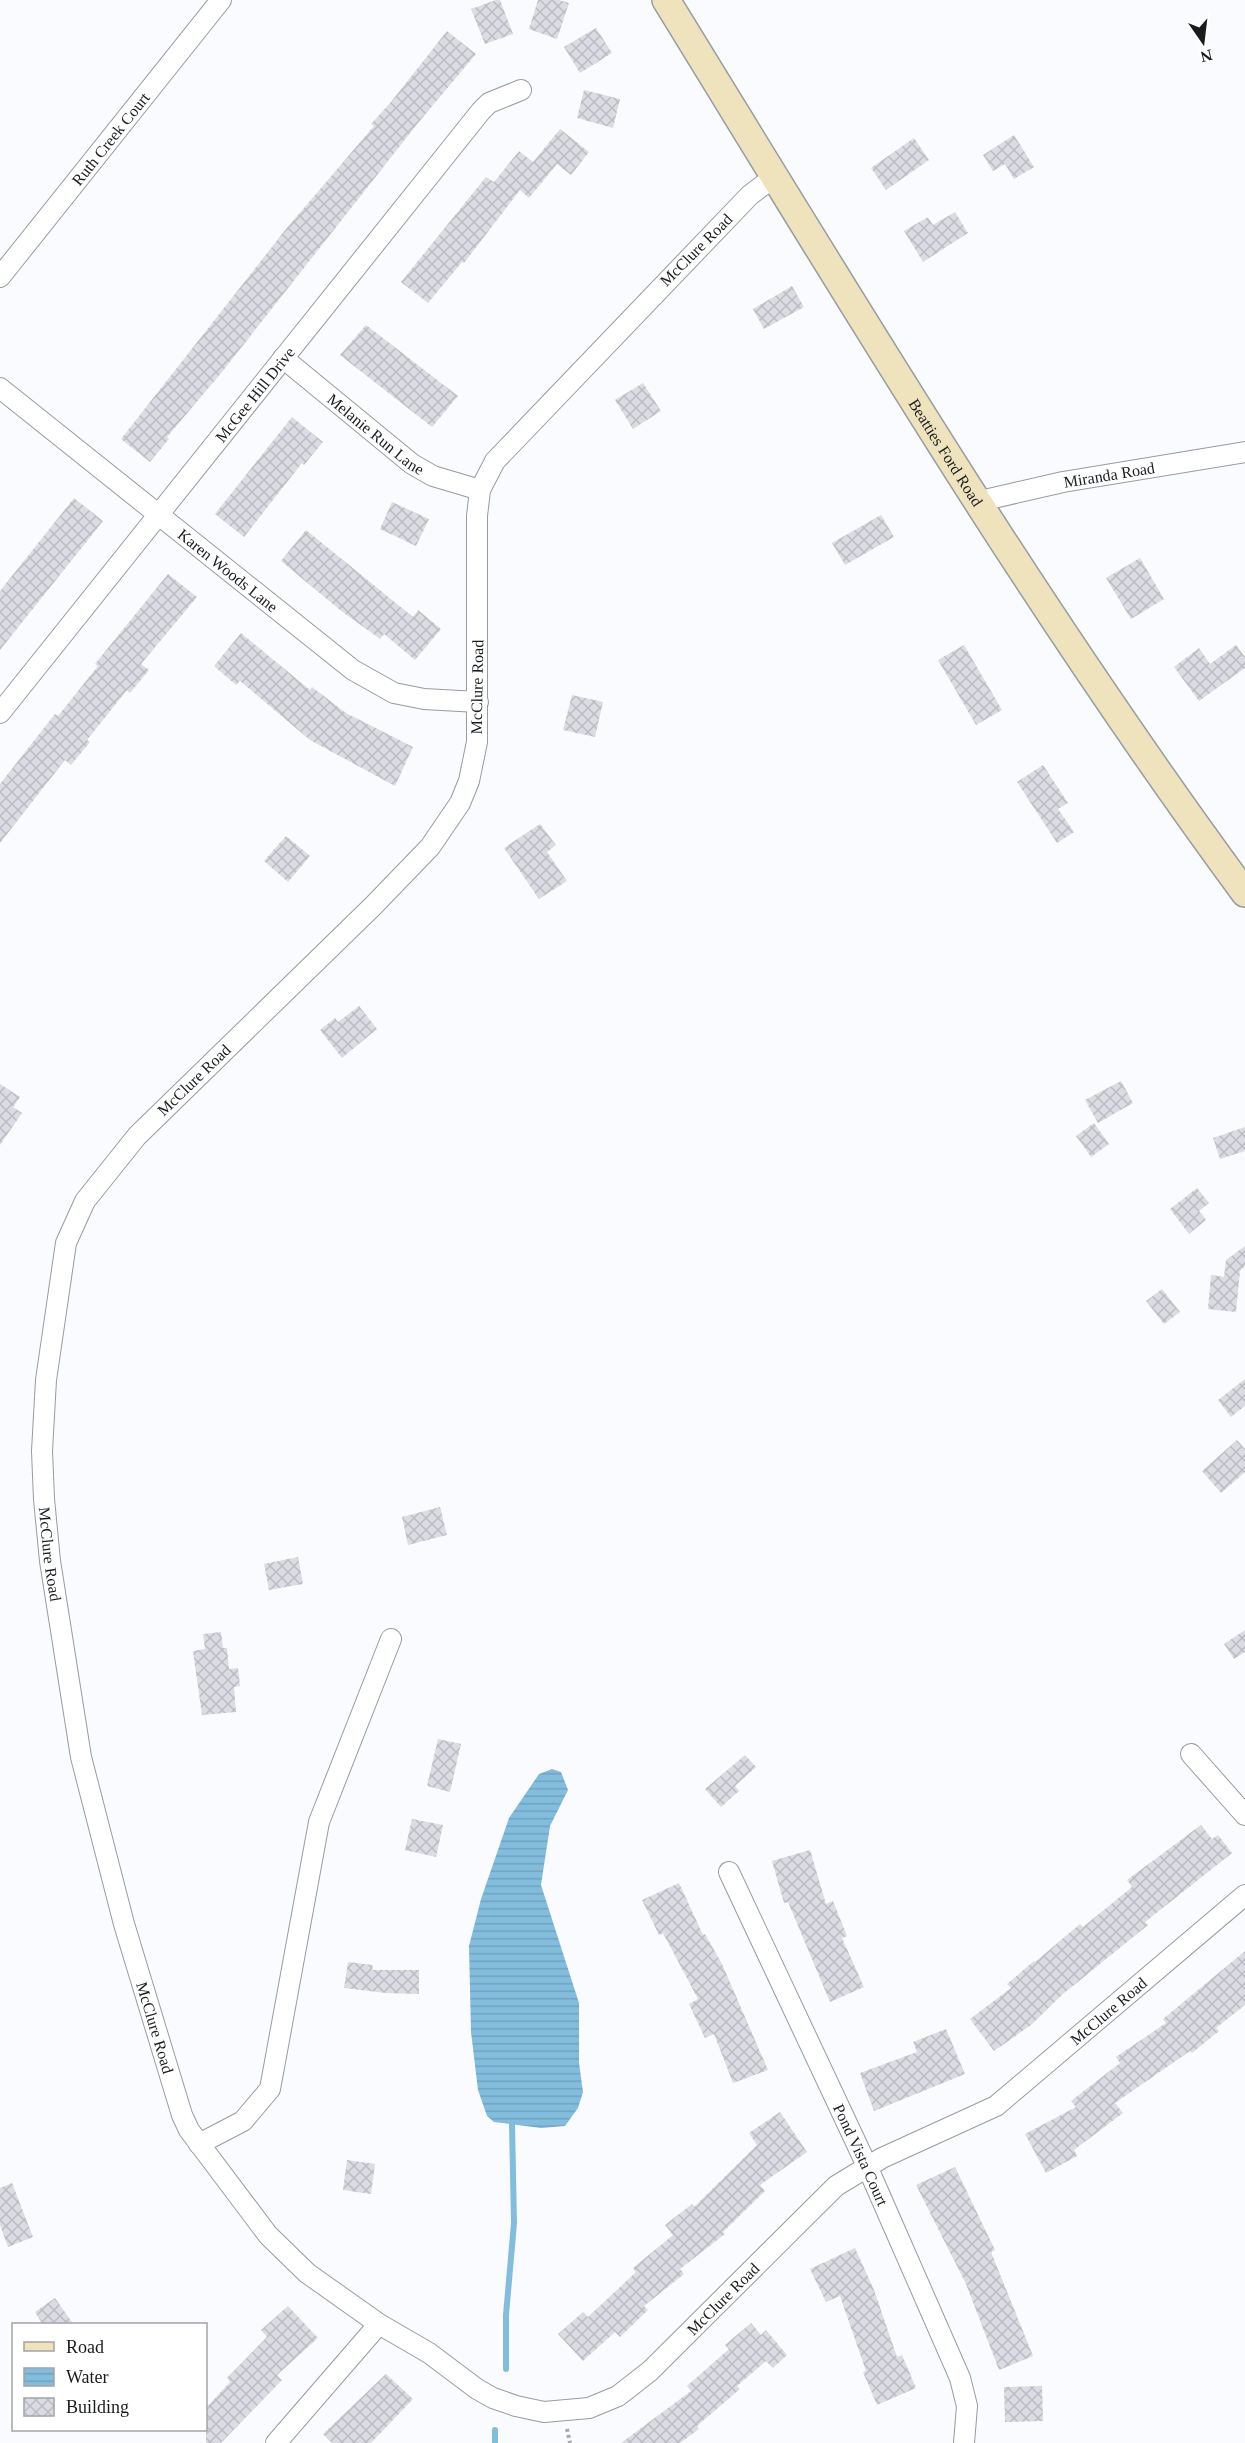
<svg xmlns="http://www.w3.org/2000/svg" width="1245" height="2443" viewBox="0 0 1245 2443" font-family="Georgia,serif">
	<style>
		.water { fill: url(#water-rules) }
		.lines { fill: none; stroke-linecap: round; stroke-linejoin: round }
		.stream { stroke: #83bdde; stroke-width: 6 }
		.building { fill: url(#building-cross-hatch) }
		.street-casing { stroke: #969ca2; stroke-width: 22 }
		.secondary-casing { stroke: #969ca2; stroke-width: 30 }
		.path { stroke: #a7a9ac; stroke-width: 4; stroke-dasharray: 3 3; stroke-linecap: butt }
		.street { stroke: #fff; stroke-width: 20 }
		.secondary { stroke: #eee3bc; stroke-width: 27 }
		.labels { text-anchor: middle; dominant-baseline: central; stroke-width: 4.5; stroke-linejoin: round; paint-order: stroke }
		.street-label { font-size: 16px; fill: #191b1d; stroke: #fff }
	</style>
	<defs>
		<pattern id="water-rules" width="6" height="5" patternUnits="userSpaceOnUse" patternTransform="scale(1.5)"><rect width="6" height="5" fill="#83bdde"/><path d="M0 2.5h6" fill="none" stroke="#71a2be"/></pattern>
		<pattern id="building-cross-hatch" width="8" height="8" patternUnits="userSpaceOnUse" patternTransform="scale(1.5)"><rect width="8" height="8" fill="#dbdce3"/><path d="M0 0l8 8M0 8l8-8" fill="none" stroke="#bbbcc2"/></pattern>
	</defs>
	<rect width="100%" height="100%" fill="#f9fbfe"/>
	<path class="water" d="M 552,1769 L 561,1772 L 568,1790 L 550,1826 L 541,1885 L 579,2003 L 579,2063 L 583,2092 L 578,2108 L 565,2126 L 541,2128 L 494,2122 L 487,2116 L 478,2090 L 471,2032 L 469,1946 L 481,1899 L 509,1818 L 539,1774 Z"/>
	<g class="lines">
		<path class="stream" d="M 506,2369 L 506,2315 L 514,2223 L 512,2124
			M 495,2430 L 495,2442"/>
	</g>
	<path class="building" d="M 496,0 L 500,0 L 513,34 L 485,44 L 471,9 Z
		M 538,0 L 559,0 L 569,3 L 557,39 L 529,29 Z
		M 596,28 L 612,53 L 580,73 L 564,47 Z
		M 447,31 L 476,54 L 418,123 L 222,372 L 167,437 L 169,439 L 150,462 L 121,439 L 286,229 L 374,126 L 371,124 L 391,102 Z
		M 584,90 L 620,99 L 613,128 L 577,118 Z
		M 560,129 L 589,152 L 571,175 L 557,164 L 529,198 L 520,190 L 464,263 L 462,262 L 428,303 L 401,282 L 486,177 L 494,182 L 519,151 L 533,162 Z
		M 1014,135 L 1034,167 L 1014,179 L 1005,164 L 993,171 L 983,155 Z
		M 914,138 L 929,160 L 886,190 L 871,168 Z
		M 955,212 L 968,233 L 923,262 L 904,231 L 928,217 L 933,225 Z
		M 792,286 L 804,307 L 764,329 L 753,309 Z
		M 366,325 L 458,396 L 432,427 L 340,355 Z
		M 643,383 L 661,411 L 633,429 L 615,400 Z
		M 292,417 L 323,442 L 304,465 L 302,463 L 244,537 L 215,514 Z
		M 74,498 L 103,521 L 0,650 L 0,591 Z
		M 392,502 L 429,519 L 416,546 L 380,529 Z
		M 881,515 L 894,537 L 845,565 L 832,543 Z
		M 306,530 L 413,617 L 418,610 L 441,629 L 415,660 L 384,634 L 380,639 L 340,610 L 281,561 Z
		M 1140,558 L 1164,599 L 1131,619 L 1106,578 Z
		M 168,574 L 197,597 L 141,664 L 149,670 L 130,693 L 127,690 L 87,740 L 90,742 L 71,765 L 65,760 L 0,843 L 0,784 L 55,714 L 58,716 L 98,666 L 95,664 Z
		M 241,633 L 310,690 L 312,687 L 346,713 L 413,747 L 395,786 L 310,740 L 240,681 L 236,685 L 214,666 Z
		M 964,645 L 1002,710 L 976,725 L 938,660 Z
		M 1236,645 L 1245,657 L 1245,668 L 1199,701 L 1174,667 L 1199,648 L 1210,664 Z
		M 572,695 L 603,702 L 595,737 L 563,730 Z
		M 1043,765 L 1068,803 L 1058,809 L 1074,832 L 1057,843 L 1017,782 Z
		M 540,824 L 556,845 L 547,852 L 567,881 L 539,899 L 504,848 Z
		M 286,836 L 310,856 L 288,882 L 264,861 Z
		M 359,1006 L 377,1029 L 342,1058 L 320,1030 L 335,1018 L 338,1022 Z
		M 1121,1081 L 1133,1103 L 1098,1123 L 1085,1100 Z
		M 0,1084 L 20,1097 L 13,1107 L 22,1113 L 0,1145 Z
		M 1094,1123 L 1109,1144 L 1091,1157 L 1076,1136 Z
		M 1245,1127 L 1245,1151 L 1220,1159 L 1213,1138 Z
		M 1197,1188 L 1209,1203 L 1199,1211 L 1206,1220 L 1189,1234 L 1170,1209 Z
		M 1245,1246 L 1245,1266 L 1240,1271 L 1236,1312 L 1208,1309 L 1211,1275 L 1224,1277 L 1226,1260 Z
		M 1162,1289 L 1180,1312 L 1164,1324 L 1146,1301 Z
		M 1245,1379 L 1245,1406 L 1231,1417 L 1218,1400 Z
		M 1237,1440 L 1245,1449 L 1245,1472 L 1221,1493 L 1202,1471 Z
		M 440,1507 L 447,1535 L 408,1545 L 402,1517 Z
		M 298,1557 L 303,1584 L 269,1590 L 264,1564 Z
		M 1245,1630 L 1245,1652 L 1234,1659 L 1224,1644 Z
		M 221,1632 L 223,1648 L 227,1648 L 229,1669 L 238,1668 L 240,1686 L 234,1687 L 236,1712 L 202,1715 L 193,1651 L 205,1649 L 203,1634 Z
		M 438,1739 L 461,1744 L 450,1792 L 427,1786 Z
		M 745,1755 L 756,1767 L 735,1786 L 739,1791 L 721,1807 L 705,1789 Z
		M 412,1819 L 443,1825 L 436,1857 L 405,1850 Z
		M 1201,1825 L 1212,1839 L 1218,1835 L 1232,1853 L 1145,1922 L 1148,1925 L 1063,1994 L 1031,2025 L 994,2051 L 970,2019 L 1011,1988 L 1007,1984 L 1034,1961 L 1035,1962 L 1080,1924 L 1083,1927 L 1132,1887 L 1127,1880 Z
		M 810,1850 L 826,1904 L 833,1901 L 847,1936 L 842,1938 L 864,1987 L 830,2002 L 788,1902 L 784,1903 L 772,1861 Z
		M 679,1883 L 703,1935 L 705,1934 L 722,1964 L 768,2070 L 733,2083 L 714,2034 L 705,2038 L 689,2004 L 698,1999 L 663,1933 L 659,1935 L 642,1900 Z
		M 1245,1951 L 1245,2005 L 1216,2028 L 1219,2031 L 1192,2053 L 1190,2051 L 1115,2103 L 1123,2113 L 1074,2150 L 1077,2156 L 1046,2173 L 1025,2134 L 1076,2107 L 1071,2101 L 1120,2063 L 1116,2057 L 1166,2023 L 1163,2019 Z
		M 348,1962 L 373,1965 L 372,1970 L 419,1970 L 419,1994 L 386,1993 L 344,1988 Z
		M 946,2029 L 965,2074 L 874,2111 L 860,2073 L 917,2052 L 913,2042 Z
		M 780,2112 L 807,2152 L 760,2185 L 765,2191 L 723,2232 L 725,2234 L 680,2269 L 684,2274 L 644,2306 L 648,2310 L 620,2337 L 615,2332 L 583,2361 L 558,2334 L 583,2312 L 588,2317 L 636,2272 L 633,2268 L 673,2235 L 665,2225 L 692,2204 L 694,2207 L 757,2145 L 749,2133 Z
		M 347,2160 L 375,2164 L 371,2194 L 343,2190 Z
		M 955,2167 L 995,2250 L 991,2252 L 1033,2356 L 999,2370 L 966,2284 L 916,2185 Z
		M 12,2183 L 33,2237 L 8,2247 L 0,2225 L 0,2188 Z
		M 855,2248 L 874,2290 L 897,2357 L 902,2355 L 916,2388 L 877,2405 L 863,2372 L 866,2371 L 840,2296 L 826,2302 L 810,2269 Z
		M 55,2298 L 74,2325 L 43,2325 L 35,2312 Z
		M 288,2306 L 318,2338 L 277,2375 L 282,2380 L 221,2443 L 206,2443 L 206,2408 L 230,2382 L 227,2378 L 267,2337 L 261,2330 Z
		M 751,2323 L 761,2335 L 766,2330 L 787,2355 L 773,2368 L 766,2361 L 737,2386 L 740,2389 L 697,2426 L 699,2429 L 680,2443 L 621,2443 L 691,2391 L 687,2386 L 729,2349 L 725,2345 Z
		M 386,2374 L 413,2399 L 371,2443 L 332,2443 L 323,2434 Z
		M 1042,2386 L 1043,2421 L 1005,2422 L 1004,2387 Z"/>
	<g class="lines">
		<g class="street-casing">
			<g id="street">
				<path id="s1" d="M 774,177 L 750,195 L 495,461 L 480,490 L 477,516 L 477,742 L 469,781 L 460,803 L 430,847 L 373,906 L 137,1136 L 85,1201 L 66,1243 L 46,1380 L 42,1451 L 44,1499 L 50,1561 L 81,1757 L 124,1924 L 182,2115 L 189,2130 L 268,2235 L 307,2273 L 379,2324 L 429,2353 L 477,2389 L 493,2398 L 516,2406 L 544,2412 L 589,2408 L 618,2396 L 650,2371 L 836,2186 L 882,2158 L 996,2106 L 1245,1895"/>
				<path id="s2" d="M 0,277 L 221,0"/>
				<path id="s3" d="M 283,358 L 412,464 L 433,476 L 480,490"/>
				<path id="s4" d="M 0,388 L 353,670 L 394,693 L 424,699 L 478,702"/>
				<path id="s5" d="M 976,502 L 1063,482 L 1245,452"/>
				<path id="s6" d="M 0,713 L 481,111 L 489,103 L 521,90"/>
				<path d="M 1191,1754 L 1245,1815"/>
				<path id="s7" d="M 729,1872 L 867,2166 L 960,2378 L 967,2406 L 964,2443"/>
				<path d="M 199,2144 L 243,2121 L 270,2089 L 319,1822 L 391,1639"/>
				<path d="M 276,2443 L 379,2324"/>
			</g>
		</g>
		<g class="secondary-casing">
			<g id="secondary">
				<path id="s8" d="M 666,0 C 852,302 1034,607 1245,893"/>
			</g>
		</g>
		<path class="path" d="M 567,2429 L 570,2443"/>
		<use href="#street" class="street"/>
		<use href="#secondary" class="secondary"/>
	</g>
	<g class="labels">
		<g class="street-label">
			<text stroke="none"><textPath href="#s2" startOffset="177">Ruth Creek Court</textPath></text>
			<text transform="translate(696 250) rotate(-45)">McClure Road</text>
			<text stroke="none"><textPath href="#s6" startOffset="408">McGee Hill Drive</textPath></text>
			<text stroke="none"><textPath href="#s3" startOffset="120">Melanie Run Lane</textPath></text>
			<text stroke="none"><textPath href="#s8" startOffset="532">Beatties Ford Road</textPath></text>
			<text stroke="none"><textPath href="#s5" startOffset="136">Miranda Road</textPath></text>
			<text stroke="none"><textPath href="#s4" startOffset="292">Karen Woods Lane</textPath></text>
			<text transform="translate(477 687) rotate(-89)">McClure Road</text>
			<text transform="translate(194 1080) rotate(-44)">McClure Road</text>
			<text stroke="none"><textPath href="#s1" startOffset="1654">McClure Road</textPath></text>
			<text stroke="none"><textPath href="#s1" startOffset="3417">McClure Road</textPath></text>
			<text stroke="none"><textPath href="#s1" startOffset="2140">McClure Road</textPath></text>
			<text stroke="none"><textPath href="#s7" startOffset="312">Pond Vista Court</textPath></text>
			<text stroke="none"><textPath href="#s1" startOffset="2931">McClure Road</textPath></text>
		</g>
	</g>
	<rect x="12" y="2323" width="195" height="108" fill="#ffffff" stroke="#a3a4a5" stroke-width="1.5"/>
	<rect x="24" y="2342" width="30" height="9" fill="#eee3bc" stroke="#a3a4a5" stroke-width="1.5"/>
	<text x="66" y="2353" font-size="18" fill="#191b1d">Road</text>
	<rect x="24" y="2368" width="30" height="18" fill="url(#water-rules)" stroke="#a3a4a5" stroke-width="1.5"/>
	<text x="66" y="2383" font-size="18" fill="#191b1d">Water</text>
	<rect x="24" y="2398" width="30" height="18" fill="url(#building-cross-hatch)" stroke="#a3a4a5" stroke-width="1.5"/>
	<text x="66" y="2413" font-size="18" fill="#191b1d">Building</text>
	<g transform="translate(1203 42) rotate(166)" stroke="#ffffff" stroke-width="4.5" paint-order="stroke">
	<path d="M0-4.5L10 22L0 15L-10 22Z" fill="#191b1d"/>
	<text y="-9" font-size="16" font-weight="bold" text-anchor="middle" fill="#191b1d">N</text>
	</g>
</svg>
